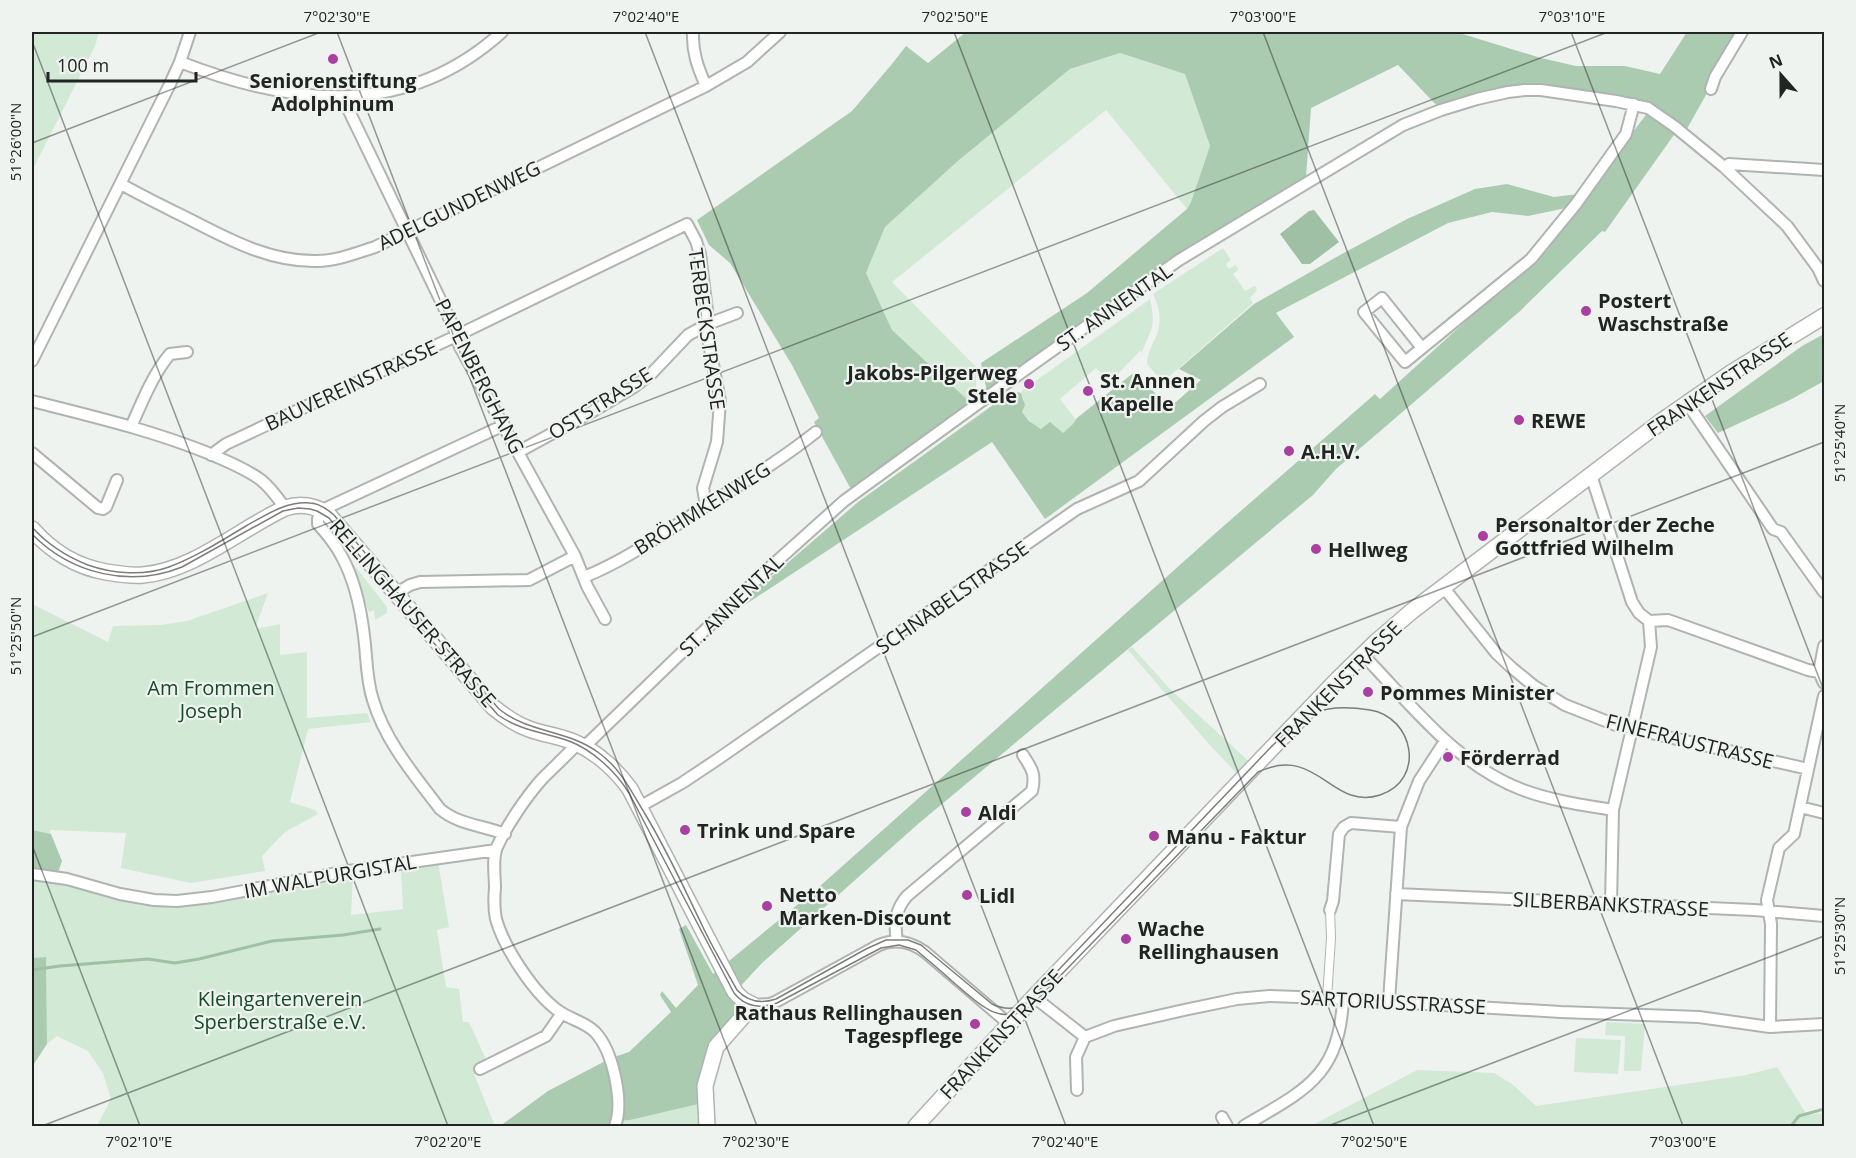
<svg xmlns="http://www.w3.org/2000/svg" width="1856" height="1158" viewBox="0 0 1856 1158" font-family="'Open Sans',sans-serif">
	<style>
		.green { fill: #d1e9d5 }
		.forest { fill: #aacbb0 }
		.water { fill: #9fc0a5 }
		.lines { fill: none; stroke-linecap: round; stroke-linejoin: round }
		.stream { stroke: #9fc0a5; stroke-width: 3 }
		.pedestrian-casing { stroke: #b0b4b1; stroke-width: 10 }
		.minor-casing { stroke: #b0b4b1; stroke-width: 14 }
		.secondary-casing { stroke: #b0b4b1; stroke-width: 18 }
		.pedestrian { stroke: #fff; stroke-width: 8 }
		.minor { stroke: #fff; stroke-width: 10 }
		.secondary { stroke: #fff; stroke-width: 15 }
		.tram { stroke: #7c7e7c; stroke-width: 1.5 }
		.ticks { fill: none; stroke: #222423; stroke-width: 1.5; stroke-opacity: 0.45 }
		.poi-dot { fill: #a83fa1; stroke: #eff3ef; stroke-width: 2 }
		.labels { text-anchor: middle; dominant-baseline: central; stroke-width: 4.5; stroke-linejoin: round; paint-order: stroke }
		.poi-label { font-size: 20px; font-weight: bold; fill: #222423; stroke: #eff3ef; text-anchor: start }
		.street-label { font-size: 20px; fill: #222423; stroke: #eff3ef }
		.park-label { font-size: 20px; fill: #174b27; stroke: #eff3ef }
		.neatline { fill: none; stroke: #222423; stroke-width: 2 }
		.ticks-label { font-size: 15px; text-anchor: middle; fill: #222423 }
	</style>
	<rect width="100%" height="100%" fill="#eff3ef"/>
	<path class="green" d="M 32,32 L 99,32 L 95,46 L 32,171 Z
		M 1120,53 L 1185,74 L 1210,146 L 1191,202 L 1187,209 L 1106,110 L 892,282 L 976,367 L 976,391 L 972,404 L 892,330 L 866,273 L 885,227 L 959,160 L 1070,69 Z
		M 1223,248 L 1231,260 L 1226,264 L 1229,269 L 1235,265 L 1239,269 L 1233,274 L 1245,291 L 1255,286 L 1257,290 L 1250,298 L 1253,303 L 1163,382 L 1147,364 C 1147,354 1152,346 1156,337 C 1162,322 1160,308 1153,294 Z
		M 1150,299 C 1156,326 1152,328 1142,352 L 1140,351 L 1110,382 L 1096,368 L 1060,399 L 1077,421 L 1063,433 C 1042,429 1036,430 1022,412 L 1024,399 L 1021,393 L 1023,390 Z
		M 351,561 L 387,607 L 387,613 L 375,620 L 374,610 L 369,612 Z
		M 268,593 L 255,629 L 280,624 L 280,655 L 307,652 L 307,718 L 367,713 L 371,722 L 308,729 L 290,802 L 315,810 L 318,814 L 285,832 L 262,856 L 265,871 L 191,883 L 121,868 L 126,833 L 50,830 L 51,834 L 32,830 L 32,604 L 108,642 L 113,626 L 161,625 L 187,621 Z
		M 1132,647 L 1170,689 L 1254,766 L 1242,779 L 1208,743 L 1128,650 Z
		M 438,862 L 449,927 L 437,930 L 446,987 L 459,989 L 463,1022 L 469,1022 L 488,1064 L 476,1069 L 474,1074 L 495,1126 L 97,1126 L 111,1099 L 103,1073 L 88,1051 L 57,1036 L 47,1044 L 46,957 L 32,958 L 32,880 L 55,881 L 128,901 L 169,906 L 201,905 L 353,875 L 351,915 L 403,909 L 401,870 L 402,868 Z
		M 1606,1022 L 1645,1024 L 1641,1071 L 1624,1071 L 1625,1036 L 1605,1035 Z
		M 1576,1038 L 1621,1040 L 1618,1074 L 1574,1072 Z
		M 1777,1067 L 1807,1115 L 1824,1113 L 1824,1126 L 1311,1126 L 1417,1070 L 1494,1073 L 1512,1084 L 1536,1106 L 1746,1075 Z
		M 703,1103 L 704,1126 L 616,1126 L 618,1121 L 630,1120 Z"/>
	<path class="forest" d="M 966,32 L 1456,32 L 1541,58 L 1576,66 L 1625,66 L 1660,74 L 1687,32 L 1741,32 L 1683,136 L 1676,132 L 1605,232 L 1602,231 L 1519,312 L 1336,469 L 1313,495 L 918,824 L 762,963 L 736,991 L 752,1003 L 727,1030 L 703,1103 L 630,1120 L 618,1121 L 611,1058 L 629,1052 L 671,1012 L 660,995 L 662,991 L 676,1008 L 698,985 L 679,929 L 686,925 L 713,974 L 819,887 L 1219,530 L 1375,394 L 1380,399 L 1532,261 L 1559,230 L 1648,112 L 1541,90 L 1441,110 L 1398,65 L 1311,108 L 1306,177 L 1178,256 L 987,392 L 981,363 L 1087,293 L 1187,209 L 1191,202 L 1210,146 L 1185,74 L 1120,53 L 1070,69 L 959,160 L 885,227 L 866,273 L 892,330 L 972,404 L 852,491 L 814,422 L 819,418 L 792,365 L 730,263 L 709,245 L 697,220 L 852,111 L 892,64 L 906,46 L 928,63 Z
		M 1507,184 L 1554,197 L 1578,194 L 1566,208 L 1528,216 L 1492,212 L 1448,223 L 1276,313 L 1294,337 L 1045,519 L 992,442 L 719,622 L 858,502 L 993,405 L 1017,392 L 1021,393 L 1025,405 L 1022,412 L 1029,421 L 1041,429 L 1050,422 L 1063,433 L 1073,424 L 1077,418 L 1132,374 L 1147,388 L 1153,391 L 1169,408 L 1201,380 L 1179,369 L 1254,304 L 1340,255 L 1407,219 L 1475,189 Z
		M 1824,334 L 1824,381 L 1790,400 L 1718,433 L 1705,416 L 1802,346 Z
		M 32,830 L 51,834 L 62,861 L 57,876 L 32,873 Z
		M 46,957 L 47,1044 L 32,1067 L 32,958 Z
		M 609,1059 L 616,1084 L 614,1126 L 500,1126 L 548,1091 Z"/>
	<path class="water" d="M 1314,210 L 1339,242 L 1310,264 L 1302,264 L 1280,234 L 1309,211 Z"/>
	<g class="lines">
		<path class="stream" d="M 32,970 L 60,966 L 148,959 L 175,963 L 199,959 L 272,941 L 343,935 L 380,929
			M 1791,1126 L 1799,1116 L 1824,1109"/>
		<g class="pedestrian-casing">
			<path id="pedestrian" d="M 1327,998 L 1331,938 L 1330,910"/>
		</g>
		<g class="minor-casing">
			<path id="minor" d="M 693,32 C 692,52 698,68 706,86
				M 180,62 C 293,106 406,119 502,32
				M 1711,89 L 1715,77 L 1742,32
				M 345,98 L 349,111 L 453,326 L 460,347 L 575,556 L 587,586 L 605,619
				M 1724,167 L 1729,164 L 1824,170
				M 121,184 C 142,196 165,207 187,218 C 228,239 269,262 317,261 C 337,261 356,253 375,247 L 706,86 L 747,62 L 780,32
				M 1422,348 L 1382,298 L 1364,312 L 1405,362 L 1531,259 L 1576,204 L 1626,134 L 1634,104
				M 32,361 L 170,84 L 180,62 L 190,32
				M 32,401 C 91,416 151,430 208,453 C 226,461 245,468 261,480 C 271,488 278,498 285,508
				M 1687,403 L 1773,529 L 1781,532 L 1824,592
				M 504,425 L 322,510 L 318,519 L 318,524 C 327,534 336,545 342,557 C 355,581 361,610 364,636 C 367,658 366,679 373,700 C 385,741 415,776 440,809 C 459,825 482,825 505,834
				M 131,427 C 142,402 153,374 170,354 L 187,352
				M 518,452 L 588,414 L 634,387 L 652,373 L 688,335 L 708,324 L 737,313
				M 32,453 L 98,508 L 103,509 L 106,507 L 117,480
				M 211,455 L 226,444 L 456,336 L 687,224 L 696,241 L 700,254 L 707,310 L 708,338 L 720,401 L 717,442 L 703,488 L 706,506
				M 1591,475 L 1632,602 L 1639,613 L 1649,621 L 1651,647 L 1613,810 L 1611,903
				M 584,577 C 622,562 658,537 692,515 C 734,488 777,463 816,432
				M 1444,588 L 1496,653 L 1512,668 L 1534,686 L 1565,705 L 1616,725 L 1808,769
				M 395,594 L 410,585 L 420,582 L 529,580 L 575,556
				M 1649,621 L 1668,620 L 1808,670 L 1819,672
				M 1824,646 L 1819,672 L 1824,683
				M 1363,655 C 1411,704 1456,765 1523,790 C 1553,801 1583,805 1613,810
				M 578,743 C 566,756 554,767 542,779 C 526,797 507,825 497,847 C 492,858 495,876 495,888 C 494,898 494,909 496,919 C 504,948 535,995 560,1012 C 572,1020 585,1022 595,1032 C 613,1051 624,1102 615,1126
				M 584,747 L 767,570 L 844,501 L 987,397 L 1179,260 L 1403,125 L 1441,110 L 1477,99 L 1508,92 L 1525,90 L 1541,90 L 1616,101 L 1648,108 L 1674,126 L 1724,167 L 1787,226 L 1818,268 L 1824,281
				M 639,807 L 682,783 L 718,759 L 1077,509 L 1139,481 L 1204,421 L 1222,407 L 1260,384
				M 1800,807 L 1824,813
				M 32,874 L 67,879 L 120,894 L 154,900 L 177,901 L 212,897 L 342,872 L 496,850
				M 1396,894 L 1754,910 L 1824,916
				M 1330,910 L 1333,901 L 1339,834 L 1344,827 L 1351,823 L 1401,827
				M 897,941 C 894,923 895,910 907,896 L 1032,791 C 1036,774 1032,769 1023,755
				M 1034,997 L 1085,1037
				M 1389,1001 L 1401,827 L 1419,781 L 1445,741
				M 753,1005 L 770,1004 L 777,1001 L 879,945 C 896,938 911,942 925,952 L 1009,1024
				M 1770,1027 L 1771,924 L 1767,900 L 1779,848 L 1794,834 L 1824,696
				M 1085,1037 L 1114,1026 L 1184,1010 L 1237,999 L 1269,996 L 1327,998 L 1561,1012 L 1699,1017 L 1770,1027 L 1824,1024
				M 480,1069 L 546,1036 L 562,1013
				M 1077,1090 L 1076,1057 L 1085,1037
				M 1222,1117 L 1227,1126
				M 1244,1126 C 1305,1090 1339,1077 1343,999"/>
		</g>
		<g class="secondary-casing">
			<path id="secondary" d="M 32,529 C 51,551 77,567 106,572 C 118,574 131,576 143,575 C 193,571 240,529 285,508 C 301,503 314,505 328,514 L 493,707 C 504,716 515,724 529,729 C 545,735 562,736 578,744 C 598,753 617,771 630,789 L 735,992 L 743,1000 L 753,1005 L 716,1047 L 705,1086 L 707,1126
				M 916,1126 L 1034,997 L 1338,679 L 1376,642 L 1412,611 L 1662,421 L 1731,373 L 1824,316"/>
		</g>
		<use href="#pedestrian" class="pedestrian"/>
		<use href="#minor" class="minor"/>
		<use href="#secondary" class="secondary"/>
		<path class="tram" d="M 32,527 C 48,545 65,556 88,565 C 113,574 144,576 169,567 C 196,557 221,541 246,526 C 266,515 286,501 310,503 C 319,503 327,509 334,515 L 397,592 L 499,709 C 530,734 567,729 599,753 C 621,769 631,791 645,814 C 667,850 684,888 702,925 C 712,947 725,968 737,990 C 748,1002 761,1004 776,999 L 866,949 L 886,940 L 908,940 L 921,945 L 992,1004 C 1004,1010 1015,1010 1027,1003 L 1272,746 C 1306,713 1321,702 1370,710 C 1414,717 1426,780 1380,795 C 1331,811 1318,744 1258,772 L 1030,1007 C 999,1029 975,1000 952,981 C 940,970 928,960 916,950 L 899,945 L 881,948 L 777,1003 C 761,1009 745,1007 734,993 L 629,793 C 616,772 593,750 569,741 C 543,732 521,731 498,715 L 392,596 L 329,518 L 317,511 L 310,509 L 298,508 L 283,511 L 182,567 C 130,588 71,574 32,534"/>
	</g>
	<path class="ticks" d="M 337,32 L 757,1126M 645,32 L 1066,1126M 954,32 L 1374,1126M 1263,32 L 1683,1126M 1571,32 L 1824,691M 32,41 L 448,1126M 32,143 L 321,32M 32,637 L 1608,32M 32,845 L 140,1126M 42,1126 L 1824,442M 1328,1126 L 1824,936"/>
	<g class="poi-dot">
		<circle cx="333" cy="59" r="6"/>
		<circle cx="1586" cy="311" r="6"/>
		<circle cx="1029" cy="384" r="6"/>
		<circle cx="1088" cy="391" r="6"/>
		<circle cx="1519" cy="420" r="6"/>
		<circle cx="1289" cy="451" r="6"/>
		<circle cx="1483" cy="536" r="6"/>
		<circle cx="1316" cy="549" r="6"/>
		<circle cx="1368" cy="692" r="6"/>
		<circle cx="1448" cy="757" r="6"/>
		<circle cx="966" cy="812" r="6"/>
		<circle cx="685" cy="830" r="6"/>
		<circle cx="1154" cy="836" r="6"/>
		<circle cx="967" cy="895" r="6"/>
		<circle cx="767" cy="906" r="6"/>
		<circle cx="1126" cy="939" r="6"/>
		<circle cx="975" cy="1024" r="6"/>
	</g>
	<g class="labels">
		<g class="poi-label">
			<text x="333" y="80" text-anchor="middle">Seniorenstiftung<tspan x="333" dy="23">Adolphinum</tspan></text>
			<text x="1598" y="300">Postert<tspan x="1598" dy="23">Waschstraße</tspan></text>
			<text x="1017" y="372" text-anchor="end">Jakobs-Pilgerweg<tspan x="1017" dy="23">Stele</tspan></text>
			<text x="1100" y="380">St. Annen<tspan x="1100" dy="23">Kapelle</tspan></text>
			<text x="1531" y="420">REWE</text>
			<text x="1301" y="451">A.H.V.</text>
			<text x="1495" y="524">Personaltor der Zeche<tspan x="1495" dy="23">Gottfried Wilhelm</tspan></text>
			<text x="1328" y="549">Hellweg</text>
			<text x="1380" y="692">Pommes Minister</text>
			<text x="1460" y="757">Förderrad</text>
			<text x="978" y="812">Aldi</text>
			<text x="697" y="830">Trink und Spare</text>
			<text x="1166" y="836">Manu - Faktur</text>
			<text x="779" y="894">Netto<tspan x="779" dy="23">Marken-Discount</tspan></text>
			<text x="979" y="895">Lidl</text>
			<text x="1138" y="928">Wache<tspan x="1138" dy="23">Rellinghausen</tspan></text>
			<text x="963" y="1012" text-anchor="end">Rathaus Rellinghausen<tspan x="963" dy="23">Tagespflege</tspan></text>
		</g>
		<g class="street-label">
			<text transform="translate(459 205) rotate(-26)">ADELGUNDENWEG</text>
			<text transform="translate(1114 307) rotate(-35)">ST. ANNENTAL</text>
			<text transform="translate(707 329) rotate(82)">TERBECKSTRASSE</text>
			<text transform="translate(480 376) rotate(63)">PAPENBERGHANG</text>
			<text transform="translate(1719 384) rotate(-34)">FRANKENSTRASSE</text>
			<text transform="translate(351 385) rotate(-25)">BAUVEREINSTRASSE</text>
			<text transform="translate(600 403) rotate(-32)">OSTSTRASSE</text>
			<text transform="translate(702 508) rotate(-32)">BRÖHMKENWEG</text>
			<text transform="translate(952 597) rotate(-35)">SCHNABELSTRASSE</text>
			<text transform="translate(731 605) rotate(-44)">ST. ANNENTAL</text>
			<text transform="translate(413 613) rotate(49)">RELLINGHAUSER STRASSE</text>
			<text transform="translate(1338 684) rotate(-45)">FRANKENSTRASSE</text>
			<text transform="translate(1690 741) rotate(14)">FINEFRAUSTRASSE</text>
			<text transform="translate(330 876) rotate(-10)">IM WALPURGISTAL</text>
			<text transform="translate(1611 904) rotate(3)">SILBERBANKSTRASSE</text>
			<text transform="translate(1393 1002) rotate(3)">SARTORIUSSTRASSE</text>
			<text transform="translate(1001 1034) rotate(-47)">FRANKENSTRASSE</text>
		</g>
		<g class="park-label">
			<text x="211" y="687">Am Frommen<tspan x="211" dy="23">Joseph</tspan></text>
			<text x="280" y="998">Kleingartenverein<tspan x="280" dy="23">Sperberstraße e.V.</tspan></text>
		</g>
	</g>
	<rect width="1856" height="1158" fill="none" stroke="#eff3ef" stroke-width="66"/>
	<g transform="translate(1781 75) rotate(339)" stroke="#eff3ef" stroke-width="4.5" paint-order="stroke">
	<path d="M0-4.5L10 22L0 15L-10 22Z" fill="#222423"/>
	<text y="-9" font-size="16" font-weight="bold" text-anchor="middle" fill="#222423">N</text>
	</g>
	<path d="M48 72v9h148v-9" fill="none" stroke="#222423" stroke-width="3"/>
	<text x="57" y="72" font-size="18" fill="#222423" stroke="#eff3ef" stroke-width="4.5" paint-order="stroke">100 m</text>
	<rect x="33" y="33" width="1790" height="1092" class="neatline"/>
	<g class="ticks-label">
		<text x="337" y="22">7°02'30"E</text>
		<text x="646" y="22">7°02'40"E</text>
		<text x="955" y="22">7°02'50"E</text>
		<text x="1263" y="22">7°03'00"E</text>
		<text x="1572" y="22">7°03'10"E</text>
		<text transform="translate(16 142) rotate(-90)" y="5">51°26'00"N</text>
		<text transform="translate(1840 443) rotate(-90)" y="5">51°25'40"N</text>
		<text transform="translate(16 636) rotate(-90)" y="5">51°25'50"N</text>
		<text transform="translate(1840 936) rotate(-90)" y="5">51°25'30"N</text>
		<text x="139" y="1147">7°02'10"E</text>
		<text x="448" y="1147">7°02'20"E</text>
		<text x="756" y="1147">7°02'30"E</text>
		<text x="1065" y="1147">7°02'40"E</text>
		<text x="1374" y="1147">7°02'50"E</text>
		<text x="1683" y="1147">7°03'00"E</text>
	</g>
</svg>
